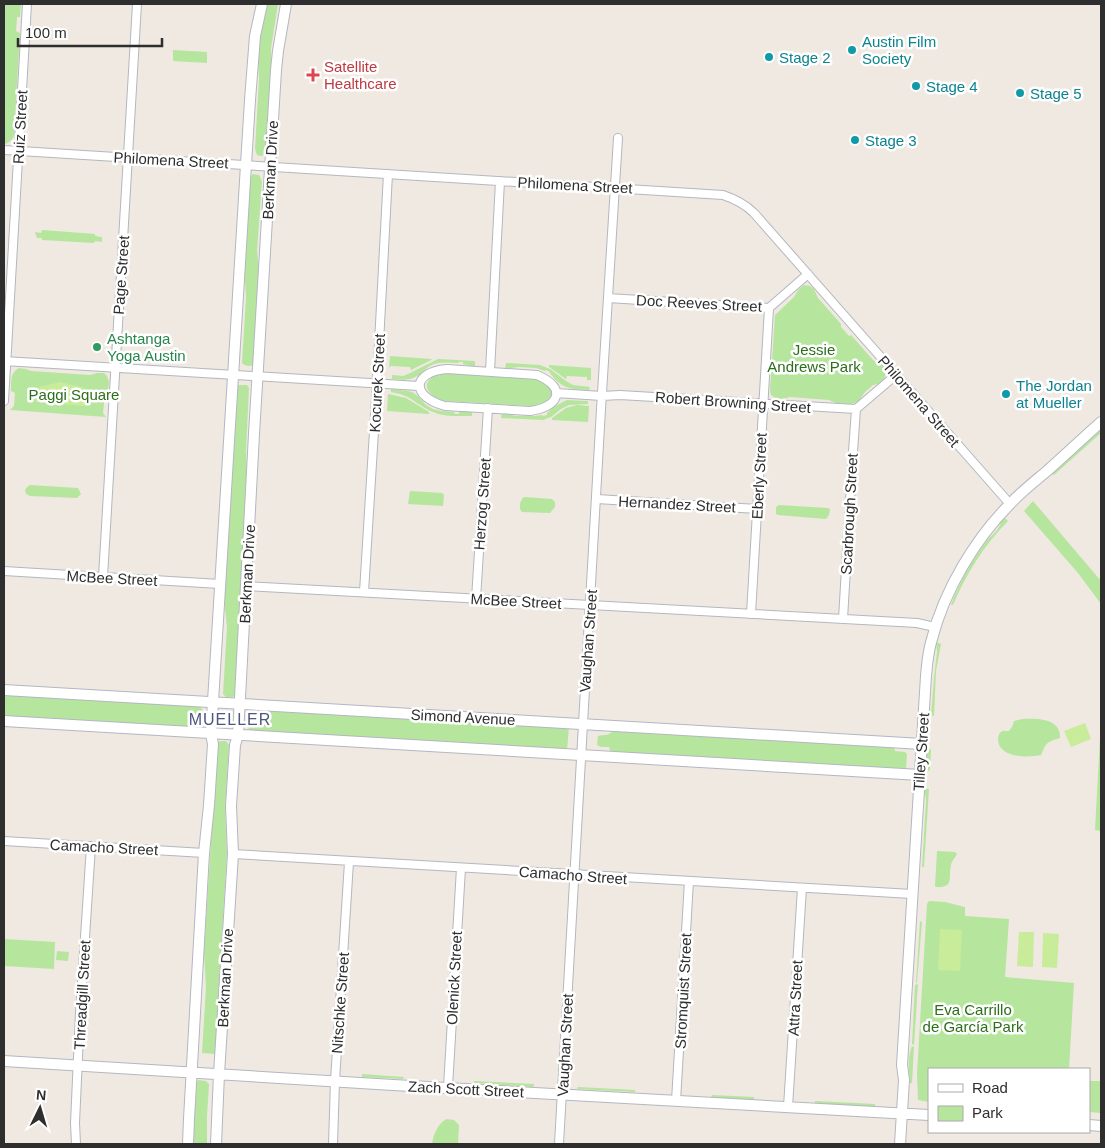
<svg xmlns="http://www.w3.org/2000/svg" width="1105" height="1148" viewBox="0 0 1105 1148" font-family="Arial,sans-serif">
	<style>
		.green { fill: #b6e59e }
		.pitch { fill: #c9ec9a }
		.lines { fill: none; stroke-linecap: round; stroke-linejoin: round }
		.street-casing { stroke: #b4b7c1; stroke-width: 10 }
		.secondary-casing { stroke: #b4b7c1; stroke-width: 12 }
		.street { stroke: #fff; stroke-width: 8 }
		.secondary { stroke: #fff; stroke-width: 10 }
		.culture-dot { fill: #0f9aa8; stroke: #fff; stroke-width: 2 }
		.health-dot { fill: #e0444e; stroke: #fff; stroke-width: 2 }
		.leisure-dot { fill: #2e9e5b; stroke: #fff; stroke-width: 2 }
		.labels { text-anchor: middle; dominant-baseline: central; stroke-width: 5; stroke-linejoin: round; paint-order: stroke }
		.culture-label { font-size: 15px; fill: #0d838f; stroke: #fff; text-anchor: start }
		.health-label { font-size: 15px; fill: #be3a42; stroke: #fff; text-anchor: start }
		.street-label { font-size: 15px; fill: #2e2e2e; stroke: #fff }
		.leisure-label { font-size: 15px; fill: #27864d; stroke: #fff; text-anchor: start }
		.park-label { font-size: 15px; fill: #2c6e1b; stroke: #fff }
		.neighbourhood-label { font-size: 16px; letter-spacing: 1px; fill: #4d5680; stroke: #fff }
	</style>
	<rect width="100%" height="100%" fill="#efe9e1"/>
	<path class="green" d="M 4,4 L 21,4 L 20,17 L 17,17 L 16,31 L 20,33 L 14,136 C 12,140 8,144 4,144 Z
		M 265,4 L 278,4 L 271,48 L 272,74 L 266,154 L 261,156 L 257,155 L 255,149 L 259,79 L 258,58 L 259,36 Z
		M 173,50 L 207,52 L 207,63 L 173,61 Z
		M 253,174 L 259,175 L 262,181 L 257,251 L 259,269 L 253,365 C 249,367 245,366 242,363 L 246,298 L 244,264 L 249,178 Z
		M 42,230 L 95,234 L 95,236 L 102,237 L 102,242 L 95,241 L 94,243 L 42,240 L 42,238 L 37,238 L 35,232 L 41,233 Z
		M 804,285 L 810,286 L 814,289 L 818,298 L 841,324 L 841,327 L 849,336 L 851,335 L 873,360 L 883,367 L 886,373 L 884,379 L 878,384 L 873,385 L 865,392 L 858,402 L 851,404 L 841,403 L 836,403 L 829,400 L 790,397 L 778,400 L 771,395 L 770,390 L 775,315 L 794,297 L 799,289 Z
		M 390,356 L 432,359 L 431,360 L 411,370 L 410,367 L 391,366 L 389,368 Z
		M 438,359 L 475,361 L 475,367 L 463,364 L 463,362 L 459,362 L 458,363 C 449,363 438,361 430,366 C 423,370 420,375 413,378 C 406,381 398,379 392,379 L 392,375 L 403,376 L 408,374 Z
		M 506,363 L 540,365 L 550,369 L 566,381 L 573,385 L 590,387 L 589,390 C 578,389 567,390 558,382 C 555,380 553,376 550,373 L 550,372 L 546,370 L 545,371 L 536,368 L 518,367 L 505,369 Z
		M 549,365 L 591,368 L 591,380 L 587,380 L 587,377 L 567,376 L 566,379 L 549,367 Z
		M 19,368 L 26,369 L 31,371 L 90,375 L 97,373 L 104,373 L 107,376 L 109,382 L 108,390 L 105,394 L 103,413 L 106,417 L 10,410 L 14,406 L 15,393 L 11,391 C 11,383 10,372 19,368 Z
		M 447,373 L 536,379 C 540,380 544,382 547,384 C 563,396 541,405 531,406 L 445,401 C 428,396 417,383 439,374 L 439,378 L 440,374 Z
		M 238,385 L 247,385 L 249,388 L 246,451 L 247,476 L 235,695 L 233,697 L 226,697 L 223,694 L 227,627 L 224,599 L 237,387 Z
		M 391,389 L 402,390 L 403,391 L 404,390 L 412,392 L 419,397 L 426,405 L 433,409 L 441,411 L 454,412 L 455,414 L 459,414 L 459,412 L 472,410 L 472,416 C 459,416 445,417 433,412 C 416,405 412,395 391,392 Z
		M 388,394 L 406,398 L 429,412 L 429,414 L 387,411 Z
		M 567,400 L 588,401 L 588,404 L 569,405 L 561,409 L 551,417 L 543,420 L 501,418 L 502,412 L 515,416 L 535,416 L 542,415 L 543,416 L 547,415 L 547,413 L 553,407 Z
		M 577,405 L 589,406 L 588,422 L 552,420 L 552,418 L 566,408 Z
		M 1101,430 L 1101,433 L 1054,475 L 1052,474 Z
		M 30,485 L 78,488 L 81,494 L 77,498 L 30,496 L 26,494 L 25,490 L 27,487 Z
		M 410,491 L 442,493 L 444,495 L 443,506 L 408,504 Z
		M 524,497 L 552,499 L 555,502 L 555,507 L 550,513 L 522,512 C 518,508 520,500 524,497 Z
		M 1033,501 L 1101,581 L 1101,604 L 1078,573 L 1024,511 Z
		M 779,505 L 828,508 L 830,509 L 829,515 L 826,519 L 778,515 L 776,514 L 776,507 Z
		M 1005,518 L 1008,521 C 984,545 966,574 953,605 L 951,605 C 960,581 973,559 988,539 C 992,535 996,532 999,527 C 1001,523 1001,520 1005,518 Z
		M 936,642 L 941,644 L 936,671 L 934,716 L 931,716 L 934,677 L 937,652 Z
		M 4,694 L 200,706 L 203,711 L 203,724 L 198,728 L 4,717 Z
		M 251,709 L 569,727 L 567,750 L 250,731 L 248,728 L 249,710 Z
		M 1023,719 C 1037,718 1061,718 1060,738 C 1054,740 1047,741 1044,748 C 1043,750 1042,753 1041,755 C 1028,758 998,758 998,739 C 998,737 999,733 1001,732 C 1003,730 1006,731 1009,731 L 1012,727 L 1014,721 Z
		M 1101,719 L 1101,831 L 1095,830 Z
		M 613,730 L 894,747 L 895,751 L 905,752 L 907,754 L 906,770 L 611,753 L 609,747 L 601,747 L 597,745 L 598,736 C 604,734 609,737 613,730 Z
		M 221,741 L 226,741 L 229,745 L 225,810 L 227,852 L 215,1054 L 202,1053 L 206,987 L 204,953 L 217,745 L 218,742 Z
		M 928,749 L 931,749 L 931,751 L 930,769 L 929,771 L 925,770 L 926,750 Z
		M 924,788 L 929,789 L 924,867 L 922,867 L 926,800 Z
		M 937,851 L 955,852 L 957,854 C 955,858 952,860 951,865 C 948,877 955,888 936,887 L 935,886 Z
		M 929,901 L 945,902 L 965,907 L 965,916 L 1009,919 L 1005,977 L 1074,983 L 1069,1069 L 929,1069 L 929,1102 L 918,1100 L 917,1074 L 927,904 Z
		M 920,921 L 922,922 L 917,983 L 916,982 Z
		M 4,939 L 55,942 L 54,969 L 4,966 Z
		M 57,951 L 69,952 L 68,961 L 56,960 Z
		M 918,984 L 914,1045 L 912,1044 L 915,985 Z
		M 912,1046 L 914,1047 L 912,1083 L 910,1083 C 909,1069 907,1059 912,1046 Z
		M 362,1074 L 403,1077 L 404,1077 L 403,1079 L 362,1077 Z
		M 198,1080 L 206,1081 L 209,1084 L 207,1116 L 207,1144 L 193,1144 L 195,1084 Z
		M 474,1081 L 534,1084 L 534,1085 L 533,1087 L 474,1083 Z
		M 1089,1081 L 1101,1081 L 1101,1113 L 1089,1112 Z
		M 578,1087 L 635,1090 L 635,1092 L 577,1089 Z
		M 712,1095 L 754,1097 L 754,1100 L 711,1097 Z
		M 815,1101 L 875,1104 L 875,1107 L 815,1103 Z
		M 447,1119 L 454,1120 L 459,1125 L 458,1144 L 432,1144 C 433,1135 438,1123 447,1119 Z"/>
	<path class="pitch" d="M 61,382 L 85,388 L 84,406 L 36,402 L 38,387 Z
		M 1085,723 L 1091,739 L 1071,747 L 1064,731 Z
		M 940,929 L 962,930 L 960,971 L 938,970 Z
		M 1019,932 L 1034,932 L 1033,967 L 1017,966 Z
		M 1043,933 L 1059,934 L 1057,968 L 1042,967 Z"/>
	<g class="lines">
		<g class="street-casing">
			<path id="street" d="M 4,150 L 723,195 C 735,199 745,204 754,213 L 1010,504
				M 608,298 L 769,308 L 808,274
				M 4,361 L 419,386
				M 447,369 L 537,375 C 568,388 559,407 530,411 L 445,406 C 411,397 411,372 447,369 Z
				M 490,371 L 500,181
				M 556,393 L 602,396 L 620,395 L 856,409 L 896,375
				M 4,401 L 27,4
				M 597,499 L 757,509
				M 4,571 L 220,584
				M 103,577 L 137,4
				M 247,586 L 917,623 L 935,627
				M 364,592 L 376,399 L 388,174
				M 476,599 L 488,408
				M 751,614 L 769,308
				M 843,619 L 852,466 L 856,409
				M 4,841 L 204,853
				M 233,854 L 912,894
				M 448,1087 L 461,868
				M 676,1101 L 689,881
				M 788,1107 L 802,888
				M 76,1144 L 75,1123 L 80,1013 L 91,846
				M 333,1144 L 335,1081 L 349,862
				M 559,1144 L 601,409 L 618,138"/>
		</g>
		<g class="secondary-casing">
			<path id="secondary" d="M 4,690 L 922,744
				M 4,721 L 920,775
				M 4,1061 L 393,1085 L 929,1115
				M 1089,1125 L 1101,1126
				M 188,1144 L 189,1119 L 204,853 L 209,805 L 213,744 L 211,734 L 250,100 L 255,36 L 262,4
				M 216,1144 L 219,1074 L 233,854 L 231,806 L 235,745 L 238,735 L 254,434 L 276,70 L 278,51 L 286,4
				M 900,1144 L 904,1080 L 902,1065 L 926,676 C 927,664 928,651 932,639 C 944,591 975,539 1010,504 C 1021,492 1034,482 1047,471 C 1065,455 1083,438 1101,422"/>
		</g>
		<use href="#street" class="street"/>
		<use href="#secondary" class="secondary"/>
	</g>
	<g class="culture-dot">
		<circle cx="852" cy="50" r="5"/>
		<circle cx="769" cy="57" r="5"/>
		<circle cx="916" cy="86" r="5"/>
		<circle cx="1020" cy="93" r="5"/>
		<circle cx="855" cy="140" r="5"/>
		<circle cx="1006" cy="394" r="5"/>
	</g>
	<path class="health-dot" d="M310.5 67.5h5v5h5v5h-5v5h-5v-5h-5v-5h5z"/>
	<circle class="leisure-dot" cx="97" cy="347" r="5"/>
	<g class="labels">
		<g class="culture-label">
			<text x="862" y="41">Austin Film<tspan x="862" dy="17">Society</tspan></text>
			<text x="779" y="57">Stage 2</text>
			<text x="926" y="86">Stage 4</text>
			<text x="1030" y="93">Stage 5</text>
			<text x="865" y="140">Stage 3</text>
			<text x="1016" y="385">The Jordan<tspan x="1016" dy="17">at Mueller</tspan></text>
		</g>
		<g class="health-label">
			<text x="324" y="66">Satellite<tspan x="324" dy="17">Healthcare</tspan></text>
		</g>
		<g class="street-label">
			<text transform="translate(20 127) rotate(-87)">Ruiz Street</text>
			<text transform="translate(171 160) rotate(3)">Philomena Street</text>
			<text transform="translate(270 170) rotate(-87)">Berkman Drive</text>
			<text transform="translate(575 185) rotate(3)">Philomena Street</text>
			<text transform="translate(121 275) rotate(-86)">Page Street</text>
			<text transform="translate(699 303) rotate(3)">Doc Reeves Street</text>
			<text transform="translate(377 383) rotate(-87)">Kocurek Street</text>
			<text transform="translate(919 401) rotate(49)">Philomena Street</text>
			<text transform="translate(733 402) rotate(4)">Robert Browning Street</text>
			<text transform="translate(759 476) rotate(-87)">Eberly Street</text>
			<text transform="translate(482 504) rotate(-86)">Herzog Street</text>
			<text transform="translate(677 504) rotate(3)">Hernandez Street</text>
			<text transform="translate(849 514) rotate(-87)">Scarbrough Street</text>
			<text transform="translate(247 574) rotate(-87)">Berkman Drive</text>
			<text transform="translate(112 578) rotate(3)">McBee Street</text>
			<text transform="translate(516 601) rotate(3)">McBee Street</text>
			<text transform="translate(588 641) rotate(-86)">Vaughan Street</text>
			<text transform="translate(463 717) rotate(3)">Simond Avenue</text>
			<text transform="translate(921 752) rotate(-86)">Tilley Street</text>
			<text transform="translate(104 847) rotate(3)">Camacho Street</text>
			<text transform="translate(573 875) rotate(4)">Camacho Street</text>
			<text transform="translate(225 978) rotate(-87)">Berkman Drive</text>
			<text transform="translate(454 978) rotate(-87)">Olenick Street</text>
			<text transform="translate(683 991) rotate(-87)">Stromquist Street</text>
			<text transform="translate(82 995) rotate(-87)">Threadgill Street</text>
			<text transform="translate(795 998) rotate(-87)">Attra Street</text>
			<text transform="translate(340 1003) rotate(-86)">Nitschke Street</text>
			<text transform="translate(565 1045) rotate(-87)">Vaughan Street</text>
			<text transform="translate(466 1089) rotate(3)">Zach Scott Street</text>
		</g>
		<g class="leisure-label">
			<text x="107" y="338">Ashtanga<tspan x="107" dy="17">Yoga Austin</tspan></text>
		</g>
		<g class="park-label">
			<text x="814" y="349">Jessie<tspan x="814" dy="17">Andrews Park</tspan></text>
			<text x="74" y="394">Paggi Square</text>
			<text x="973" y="1009">Eva Carrillo<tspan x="973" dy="17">de García Park</tspan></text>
		</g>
		<g class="neighbourhood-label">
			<text x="230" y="719">MUELLER</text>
		</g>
	</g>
	<rect width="1105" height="1148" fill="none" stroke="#2e2e2e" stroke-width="10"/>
	<rect x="928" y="1068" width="162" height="65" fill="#ffffff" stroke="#ababab"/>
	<rect x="938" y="1084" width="25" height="8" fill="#ffffff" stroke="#ababab"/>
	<text x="972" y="1093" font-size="15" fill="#2e2e2e">Road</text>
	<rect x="938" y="1106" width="25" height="15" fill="#b6e59e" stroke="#ababab"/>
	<text x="972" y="1118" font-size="15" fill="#2e2e2e">Park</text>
	<g transform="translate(40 1108) rotate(5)" stroke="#ffffff" stroke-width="4" paint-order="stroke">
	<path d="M0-4L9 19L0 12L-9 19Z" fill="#2e2e2e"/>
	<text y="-8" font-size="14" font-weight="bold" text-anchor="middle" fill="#2e2e2e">N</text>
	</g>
	<path d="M18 38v8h144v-8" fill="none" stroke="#2e2e2e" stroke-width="2.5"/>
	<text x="25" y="38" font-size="15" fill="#2e2e2e" stroke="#ffffff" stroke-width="4" paint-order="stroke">100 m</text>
</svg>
